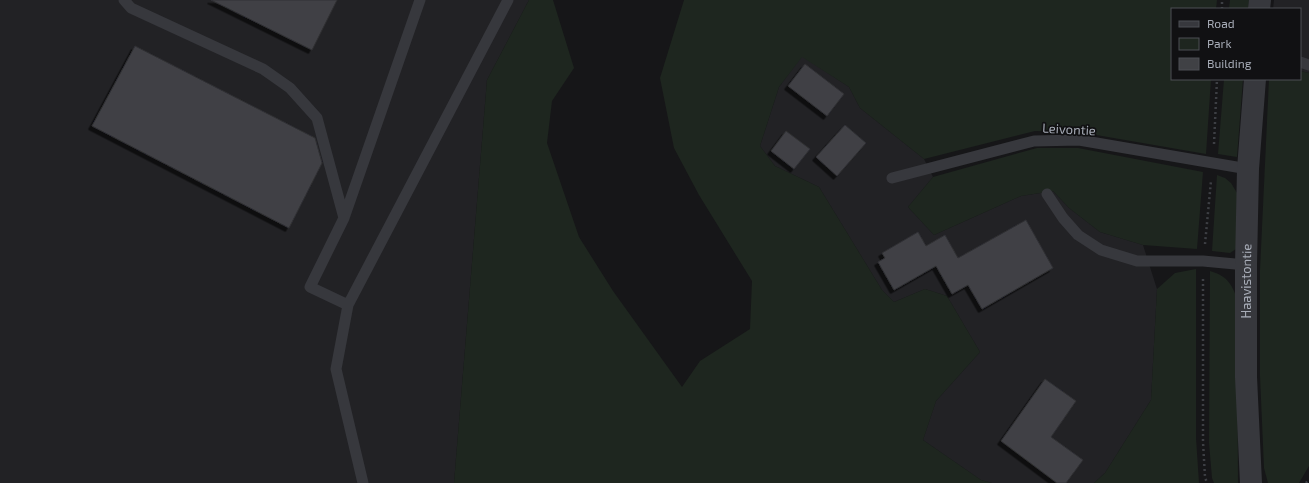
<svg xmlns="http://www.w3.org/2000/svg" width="1309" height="483" viewBox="0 0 1309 483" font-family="'Exo 2',sans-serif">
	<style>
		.built { fill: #222225 }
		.green { fill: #1e261f }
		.building { fill: #404145; stroke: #303034; filter: url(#shadow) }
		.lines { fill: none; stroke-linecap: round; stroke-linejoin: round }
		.path { stroke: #3d3f44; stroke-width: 2.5; stroke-dasharray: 2 3; stroke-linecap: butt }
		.service { stroke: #37383d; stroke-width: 11 }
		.minor { stroke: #37383d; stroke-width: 22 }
		.labels { text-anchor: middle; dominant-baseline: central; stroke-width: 3.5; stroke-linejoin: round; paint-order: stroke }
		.street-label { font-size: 13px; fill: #a8adb8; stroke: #111113 }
	</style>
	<defs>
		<filter id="shadow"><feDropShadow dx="-3.5" dy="3.5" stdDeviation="0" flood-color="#0009"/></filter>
	</defs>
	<rect width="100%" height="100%" fill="#161618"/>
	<path class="built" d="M 0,0 L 529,0 L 487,80 L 454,483 L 0,483 Z
		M 1274,0 L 1309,0 L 1309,73 L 1300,71 L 1300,9 L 1273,9 Z
		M 802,56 L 849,87 L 860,108 L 924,159 L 933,177 L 908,207 L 934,235 L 1021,196 L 1053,191 L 1069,208 L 1100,232 L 1143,245 L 1157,289 L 1151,400 L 1105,473 L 1094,483 L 992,483 L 981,480 L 923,440 L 936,401 L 980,352 L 947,296 L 925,289 L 894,302 L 882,290 L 819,187 L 775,166 L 760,146 L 779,87 Z"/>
	<path class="green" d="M 529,0 L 553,0 L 574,68 L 552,101 L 547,143 L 579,237 L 613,291 L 682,387 L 700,361 L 750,329 L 752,281 L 699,195 L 674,148 L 660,78 L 684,0 L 1217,0 L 1216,9 L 1172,9 L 1172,79 L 1211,79 L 1206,154 L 1079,132 L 1035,131 L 924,159 L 860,108 L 849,87 L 802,57 L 779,87 L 760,146 L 775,166 L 819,187 L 882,290 L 894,302 L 925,289 L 947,296 L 980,352 L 936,401 L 923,440 L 981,480 L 992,483 L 454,483 L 487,80 Z
		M 1230,0 L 1249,0 L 1248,9 L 1229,9 Z
		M 1300,71 L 1309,73 L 1309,466 L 1299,483 L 1268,483 L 1264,468 L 1260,376 L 1260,270 L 1269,79 L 1300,79 Z
		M 1224,79 L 1243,79 L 1237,157 L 1218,154 Z
		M 1037,148 L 1078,148 L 1203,172 L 1197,249 L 1143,245 L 1100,232 L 1069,208 L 1053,191 L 1021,196 L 934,235 L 908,207 L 933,177 Z
		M 1217,175 L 1225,178 L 1231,183 L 1237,193 L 1236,249 L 1230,253 L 1212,251 Z
		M 1196,269 L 1196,438 L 1199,483 L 1094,483 L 1105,473 L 1151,400 L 1157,289 L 1175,273 Z
		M 1210,271 C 1227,276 1231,283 1237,298 L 1238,483 L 1214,483 L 1212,478 L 1209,443 Z"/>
	<path class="building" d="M 211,0 L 337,0 L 312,50 Z
		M 135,46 L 315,138 L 322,163 L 289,228 L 92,126 Z
		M 805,64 L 844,94 L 827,116 L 788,86 Z
		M 845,125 L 866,143 L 837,176 L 816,157 Z
		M 786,131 L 810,149 L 794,169 L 771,151 Z
		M 1026,220 L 1053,268 L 982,309 L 968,285 L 952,294 L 936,266 L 894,290 L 878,262 L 885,258 L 882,253 L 918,232 L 926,246 L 945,235 L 958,258 Z
		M 1045,379 L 1076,401 L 1051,437 L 1083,460 L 1066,483 L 1057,483 L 1001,441 Z"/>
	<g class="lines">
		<path class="path" d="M 1222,9 L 1222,0
			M 1214,144 L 1217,79
			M 1205,244 L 1211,181
			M 1203,279 L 1203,442 L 1205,477 L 1207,483
			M 1306,483 L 1309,479"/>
		<path class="service" d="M 124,0 L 131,8 L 263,69 L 290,88 L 317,118 L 344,218
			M 1300,62 L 1309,65
			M 892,178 L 1034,141 L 1079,140 L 1248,169
			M 1047,194 L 1063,218 L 1078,235 L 1101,250 L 1137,261 L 1203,261 L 1246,265
			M 348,305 L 310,287 L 344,218 L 420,0
			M 363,483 L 336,369 L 348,305 L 508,0"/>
		<g class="minor">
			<path d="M 1259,9 L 1260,0"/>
			<path id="s1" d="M 1251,483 L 1246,377 L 1246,265 L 1248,169 L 1255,79"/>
		</g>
	</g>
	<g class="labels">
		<g class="street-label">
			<text transform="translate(1069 129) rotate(3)">Leivontie</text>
			<text stroke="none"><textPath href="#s1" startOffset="202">Haavistontie</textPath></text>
		</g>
	</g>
	<rect x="1171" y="8" width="130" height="72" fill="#111113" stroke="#4d4f55"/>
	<rect x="1179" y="21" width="20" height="6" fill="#37383d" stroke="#4d4f55"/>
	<text x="1207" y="28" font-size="12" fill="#a8adb8">Road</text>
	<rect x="1179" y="38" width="20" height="12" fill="#1e261f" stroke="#4d4f55"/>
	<text x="1207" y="48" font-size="12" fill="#a8adb8">Park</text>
	<rect x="1179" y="58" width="20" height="12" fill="#404145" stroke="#4d4f55"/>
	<text x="1207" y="68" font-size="12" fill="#a8adb8">Building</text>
</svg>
